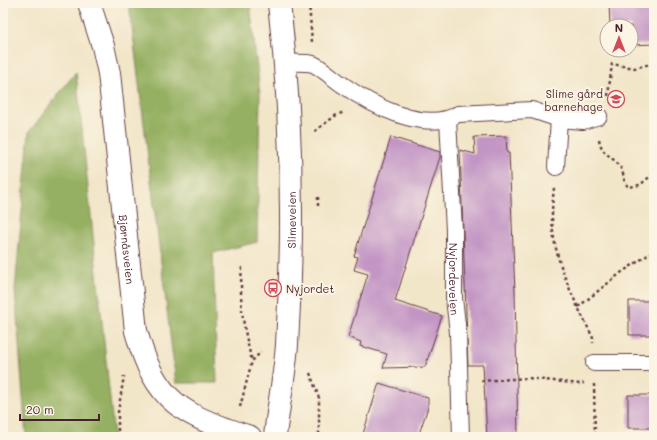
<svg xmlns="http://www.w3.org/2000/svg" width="657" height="440" viewBox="0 0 657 440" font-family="Mali,sans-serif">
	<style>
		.forest { fill: #95b062; stroke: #706846 }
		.building { fill: #c295c5 }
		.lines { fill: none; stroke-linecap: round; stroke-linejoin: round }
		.lane-casing { stroke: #633d43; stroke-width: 18 }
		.secondary-casing { stroke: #633d43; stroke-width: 24 }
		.path { stroke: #633d43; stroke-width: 2.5; stroke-dasharray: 3 3; stroke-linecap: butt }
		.lane { stroke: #fff; stroke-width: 16 }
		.secondary { stroke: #fff; stroke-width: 22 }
		.labels { text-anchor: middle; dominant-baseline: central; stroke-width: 4; stroke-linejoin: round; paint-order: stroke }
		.poi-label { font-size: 11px; fill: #4a1f2b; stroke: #fcf5e5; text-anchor: end }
		.street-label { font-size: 11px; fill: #4a1f2b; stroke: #fcf5e5 }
	</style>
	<rect width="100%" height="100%" fill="#fcf5e5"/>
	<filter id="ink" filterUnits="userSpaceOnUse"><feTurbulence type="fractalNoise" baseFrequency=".025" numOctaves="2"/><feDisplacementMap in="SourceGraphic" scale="8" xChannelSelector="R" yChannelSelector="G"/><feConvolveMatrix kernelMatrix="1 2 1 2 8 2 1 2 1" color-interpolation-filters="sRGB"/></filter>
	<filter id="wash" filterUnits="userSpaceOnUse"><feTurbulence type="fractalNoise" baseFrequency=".012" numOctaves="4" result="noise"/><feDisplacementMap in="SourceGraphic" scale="16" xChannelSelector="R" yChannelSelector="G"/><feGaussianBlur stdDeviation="0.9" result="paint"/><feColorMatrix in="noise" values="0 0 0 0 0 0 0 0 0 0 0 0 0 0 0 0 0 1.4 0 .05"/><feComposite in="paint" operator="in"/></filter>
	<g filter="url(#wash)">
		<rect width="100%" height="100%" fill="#f2e6c9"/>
		<path class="forest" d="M 129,3 L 250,3 L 260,95 L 257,242 L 213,253 L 217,383 L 176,383 Z
			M 76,72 L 114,437 L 26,437 L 15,290 L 29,132 Z"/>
		<g id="blocks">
			<path class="building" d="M 609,3 L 654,3 L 654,44 L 631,45 L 631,26 L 610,26 Z
				M 506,136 L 507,153 L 509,153 L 515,292 L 518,437 L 487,437 L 483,365 L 468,365 L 460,150 L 475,154 L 474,137 Z
				M 391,137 L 440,152 L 440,157 L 395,301 L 442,316 L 425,367 L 383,368 L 387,354 L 360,346 L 361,342 L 348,337 L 368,274 L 354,270 L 358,257 L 354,256 Z
				M 629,301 L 654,301 L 654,335 L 629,335 Z
				M 379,383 L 428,398 L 428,407 L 418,437 L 362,437 Z
				M 628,395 L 654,395 L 654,428 L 628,428 Z"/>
		</g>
	</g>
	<g filter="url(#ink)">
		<use href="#blocks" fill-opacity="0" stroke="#633d43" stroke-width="1"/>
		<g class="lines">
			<g class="lane-casing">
				<g id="lane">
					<path d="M 285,63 C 293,63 305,62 313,64 C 321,67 335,80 343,85 C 371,105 425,134 458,114 L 532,110 L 559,119 L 583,121 L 599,116"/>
					<path id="s1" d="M 448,120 L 454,230 L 454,298 L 458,333 L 461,437"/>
					<path d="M 556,167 L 559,119"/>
					<path d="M 594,363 L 654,363"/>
				</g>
			</g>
			<g class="secondary-casing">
				<g id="secondary">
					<path id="s2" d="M 89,3 L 103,46 L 109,73 L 136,331 C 156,404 183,415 250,437"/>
					<path id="s3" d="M 275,437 C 278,406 285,375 287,344 C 294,231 292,115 279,3"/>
				</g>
			</g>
			<path class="path" d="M 309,3 L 312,42
				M 608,96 L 612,64 L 635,68 L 654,63
				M 315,131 L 335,116 L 344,112
				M 599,139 C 602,156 612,155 620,167 C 625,174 622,182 629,187 L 640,185 L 654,173
				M 554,188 C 553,197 552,206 552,215 C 552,259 574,299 593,338 L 593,343
				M 318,197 L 318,206
				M 242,267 C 239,302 243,327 252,361
				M 578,307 L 622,272 L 654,251
				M 310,373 L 319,398 L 319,437
				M 481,381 L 528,378 L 580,384 L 584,383
				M 594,384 L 595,437
				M 240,407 L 252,361 L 261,352
				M 118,437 L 118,412 L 124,376"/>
			<use href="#lane" class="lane"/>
			<use href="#secondary" class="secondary"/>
		</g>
	</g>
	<defs>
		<g id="school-ring" transform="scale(0.9)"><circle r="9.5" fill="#fcf5e5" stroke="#d1495b" stroke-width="1.5"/><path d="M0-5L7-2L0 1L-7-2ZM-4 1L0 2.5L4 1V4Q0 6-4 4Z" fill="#d1495b"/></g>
		<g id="bus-ring" transform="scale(0.9)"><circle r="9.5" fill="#fcf5e5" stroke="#d1495b" stroke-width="1.5"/><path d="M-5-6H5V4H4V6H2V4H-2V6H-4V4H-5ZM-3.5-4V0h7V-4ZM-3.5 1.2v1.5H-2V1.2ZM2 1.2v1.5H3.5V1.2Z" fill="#d1495b"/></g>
	</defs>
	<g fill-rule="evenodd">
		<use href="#school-ring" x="616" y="99"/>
		<use href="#bus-ring" x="273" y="288"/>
	</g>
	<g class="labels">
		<g class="poi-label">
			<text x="603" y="93">Slime gård<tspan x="603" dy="13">barnehage</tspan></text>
			<text x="286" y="288" text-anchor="start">Nyjordet</text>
		</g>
		<g class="street-label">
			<text stroke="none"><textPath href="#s3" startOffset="218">Slimeveien</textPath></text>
			<text stroke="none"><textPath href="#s2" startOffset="250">Bjørnåsveien</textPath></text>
			<text stroke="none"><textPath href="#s1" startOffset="159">Nyjordeveien</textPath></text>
		</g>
	</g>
	<rect width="657" height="440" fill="none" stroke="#fcf5e5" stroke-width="16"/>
	<g transform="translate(619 38)"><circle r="19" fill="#fcf5e5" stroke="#b59f9b"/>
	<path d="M0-3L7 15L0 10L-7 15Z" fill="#d1495b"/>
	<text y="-6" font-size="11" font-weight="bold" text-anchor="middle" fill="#4a1f2b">N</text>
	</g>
	<path d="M20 414v6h79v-6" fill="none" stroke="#4a1f2b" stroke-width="2"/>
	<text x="26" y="414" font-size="12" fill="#4a1f2b" stroke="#fcf5e5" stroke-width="3" paint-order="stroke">20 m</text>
</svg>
